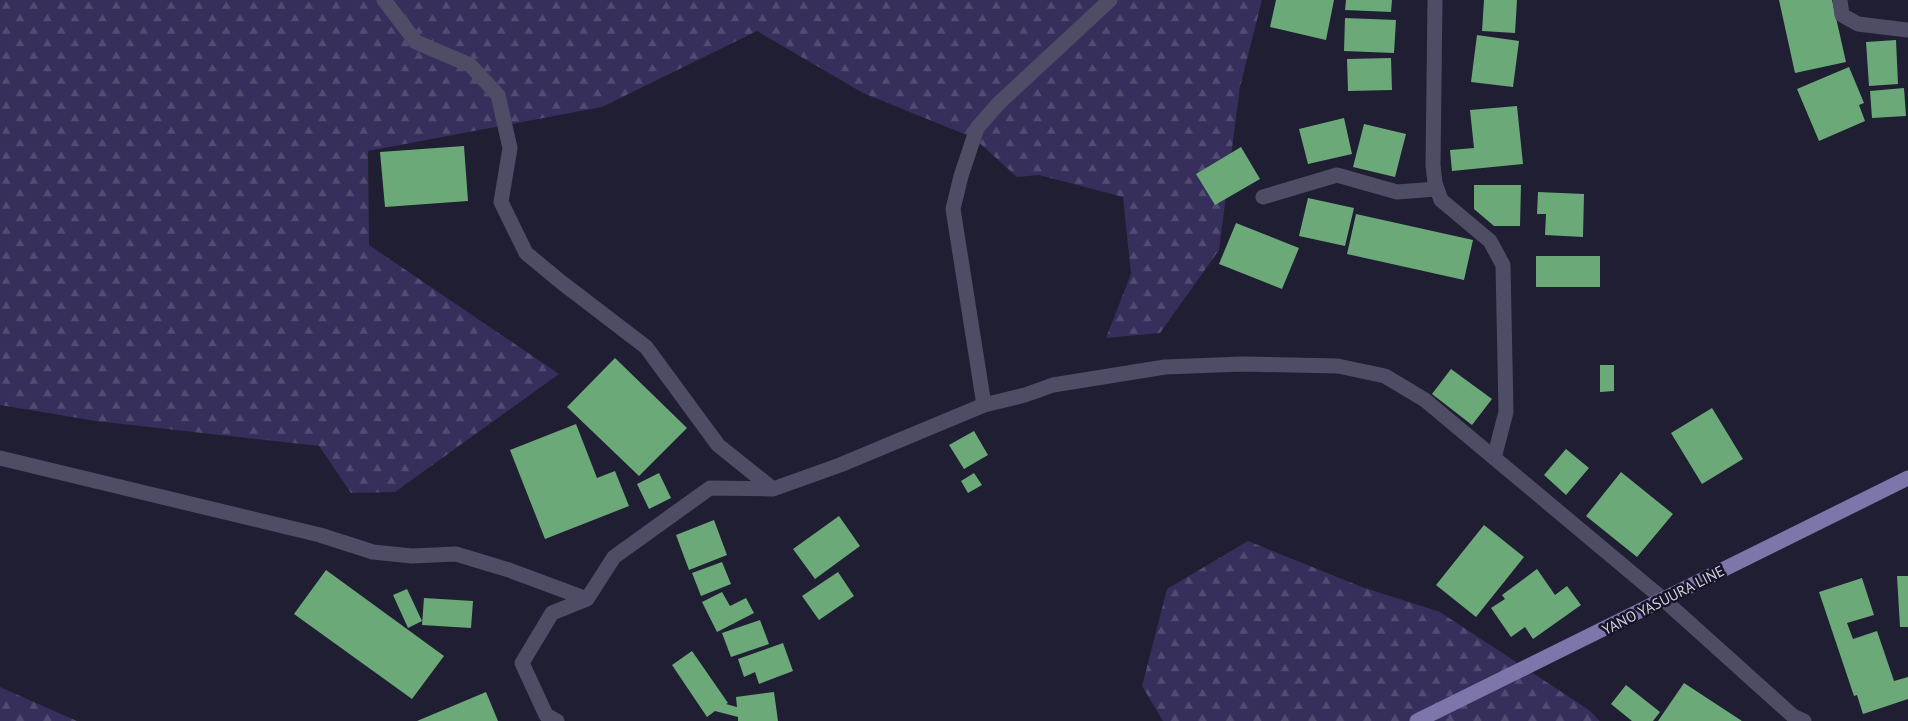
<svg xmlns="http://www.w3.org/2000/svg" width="1908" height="721" viewBox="0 0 1908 721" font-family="'PT Sans',sans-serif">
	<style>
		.forest { fill: url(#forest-firs) }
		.building { fill: #6ca979 }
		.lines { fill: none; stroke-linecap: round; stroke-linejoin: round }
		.minor { stroke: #4f4c66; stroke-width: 15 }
		.major { stroke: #7d76ab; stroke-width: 15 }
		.labels { text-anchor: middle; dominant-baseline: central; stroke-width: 5; stroke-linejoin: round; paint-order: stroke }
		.street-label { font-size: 15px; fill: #d1d0de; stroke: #171427 }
	</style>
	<defs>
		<pattern id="forest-firs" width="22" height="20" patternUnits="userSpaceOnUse" patternTransform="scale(1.25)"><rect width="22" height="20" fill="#362e5b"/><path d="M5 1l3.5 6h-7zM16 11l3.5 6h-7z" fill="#524b72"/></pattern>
	</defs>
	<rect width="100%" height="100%" fill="#201e32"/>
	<path class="forest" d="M 0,0 L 1262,0 L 1240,87 L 1219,250 L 1160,333 L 1106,338 L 1131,274 L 1123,197 L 1039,175 L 1017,177 L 974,138 L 863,93 L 757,31 L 602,107 L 368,151 L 369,245 L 559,374 L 395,492 L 351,493 L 319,446 L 96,421 L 0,405 Z
		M 1248,541 L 1362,587 L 1440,612 L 1589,710 L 1600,721 L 1163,721 L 1142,686 L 1167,589 Z
		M 0,687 L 77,721 L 0,721 Z"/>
	<path class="building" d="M 1276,0 L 1334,0 L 1326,40 L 1270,27 Z
		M 1346,0 L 1392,0 L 1391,12 L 1345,10 Z
		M 1484,0 L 1517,0 L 1515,33 L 1482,31 Z
		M 1779,0 L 1832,0 L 1846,62 L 1795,73 Z
		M 1345,18 L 1396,20 L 1394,53 L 1344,51 Z
		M 1477,35 L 1519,41 L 1513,87 L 1471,82 Z
		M 1896,40 L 1898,84 L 1869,86 L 1866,42 Z
		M 1391,58 L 1392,90 L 1348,91 L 1347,59 Z
		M 1849,67 L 1864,103 L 1859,105 L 1865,121 L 1819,141 L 1797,89 Z
		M 1904,88 L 1906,116 L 1872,118 L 1870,91 Z
		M 1517,106 L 1523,164 L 1452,171 L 1450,150 L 1474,148 L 1470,110 Z
		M 1344,118 L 1352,154 L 1308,164 L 1299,129 Z
		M 1364,124 L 1406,134 L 1395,177 L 1353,167 Z
		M 464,146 L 468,201 L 385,207 L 380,152 Z
		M 1241,147 L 1260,179 L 1215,205 L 1196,174 Z
		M 1474,185 L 1521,185 L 1520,226 L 1494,226 L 1474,209 Z
		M 1538,192 L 1584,194 L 1583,237 L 1545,235 L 1546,214 L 1537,214 Z
		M 1308,198 L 1354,208 L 1345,246 L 1299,236 Z
		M 1356,214 L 1473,240 L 1464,280 L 1347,254 Z
		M 1236,223 L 1299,248 L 1282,289 L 1219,264 Z
		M 1536,256 L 1600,256 L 1600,287 L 1536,287 Z
		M 615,358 L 687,428 L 639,476 L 567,407 Z
		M 1600,365 L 1614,365 L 1614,391 L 1600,392 Z
		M 1451,369 L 1492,399 L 1472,425 L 1432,394 Z
		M 1712,408 L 1743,459 L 1702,484 L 1671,433 Z
		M 576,424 L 597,478 L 615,471 L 629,506 L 545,539 L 510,450 Z
		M 974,431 L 988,455 L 964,469 L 949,445 Z
		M 1566,449 L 1589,468 L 1566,495 L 1544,475 Z
		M 1621,472 L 1673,514 L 1637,557 L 1586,516 Z
		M 659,473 L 671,498 L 649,509 L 637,484 Z
		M 974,473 L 982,485 L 968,493 L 961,481 Z
		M 839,516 L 860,546 L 815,579 L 793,549 Z
		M 714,520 L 727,555 L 689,570 L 676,535 Z
		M 1484,525 L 1524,557 L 1476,617 L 1436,585 Z
		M 722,562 L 731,584 L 701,596 L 692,573 Z
		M 1537,569 L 1555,595 L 1567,586 L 1581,605 L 1533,639 L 1525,627 L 1511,637 L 1491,608 L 1505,599 L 1502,595 Z
		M 326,570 L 444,656 L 412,699 L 294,614 Z
		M 838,572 L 854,596 L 819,620 L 802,596 Z
		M 1897,576 L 1908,576 L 1908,627 L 1900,627 Z
		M 1862,578 L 1874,615 L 1847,623 L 1853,639 L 1877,631 L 1894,681 L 1908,677 L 1908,699 L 1863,714 L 1857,695 L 1854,696 L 1819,592 Z
		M 407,589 L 422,621 L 408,628 L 393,595 Z
		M 722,592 L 730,606 L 746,598 L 754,613 L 717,632 L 702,602 Z
		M 424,598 L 473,601 L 471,628 L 422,625 Z
		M 760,620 L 769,644 L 731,657 L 722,633 Z
		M 783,643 L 793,671 L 759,684 L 755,672 L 744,677 L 738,659 Z
		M 692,651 L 728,703 L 726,704 L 737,707 L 736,697 L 774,692 L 778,721 L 738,721 L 738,717 L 715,711 L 707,717 L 672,665 Z
		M 1684,683 L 1742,721 L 1658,721 Z
		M 1626,685 L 1660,712 L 1653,721 L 1632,721 L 1611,704 Z
		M 486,692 L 498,721 L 417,721 Z"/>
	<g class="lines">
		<path class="minor" d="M 384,0 L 416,42 L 470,65 L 498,95 L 510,148 L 501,202 L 526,253 L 561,282 L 646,347 L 718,445 L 773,489
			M 1435,0 L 1433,165 L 1435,183 L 1441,200 L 1490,241 L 1503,265 L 1506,412 L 1494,458
			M 1840,0 L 1842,15 L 1858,24 L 1908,30
			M 1263,197 L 1337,175 L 1397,192 L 1437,189
			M 984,405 L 953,209 L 961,176 L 977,128 L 999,103 L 1110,0
			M 0,458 L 320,535 L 373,552 L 412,556 L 456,554 L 509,570 L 587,599
			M 557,721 L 546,715 L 522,663 L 552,613 L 587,599 L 614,557 L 710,488 L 773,489 L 840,465 L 984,405 L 1025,395 L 1053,385 L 1165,367 L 1242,364 L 1338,366 L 1385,376 L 1425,400 L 1664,600 L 1793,716 L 1804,721"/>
		<path class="major" d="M 1417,721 L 1908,478"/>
	</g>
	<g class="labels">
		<g class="street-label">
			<text transform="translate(1663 600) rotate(-27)">YANO YASUURA LINE</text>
		</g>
	</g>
</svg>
